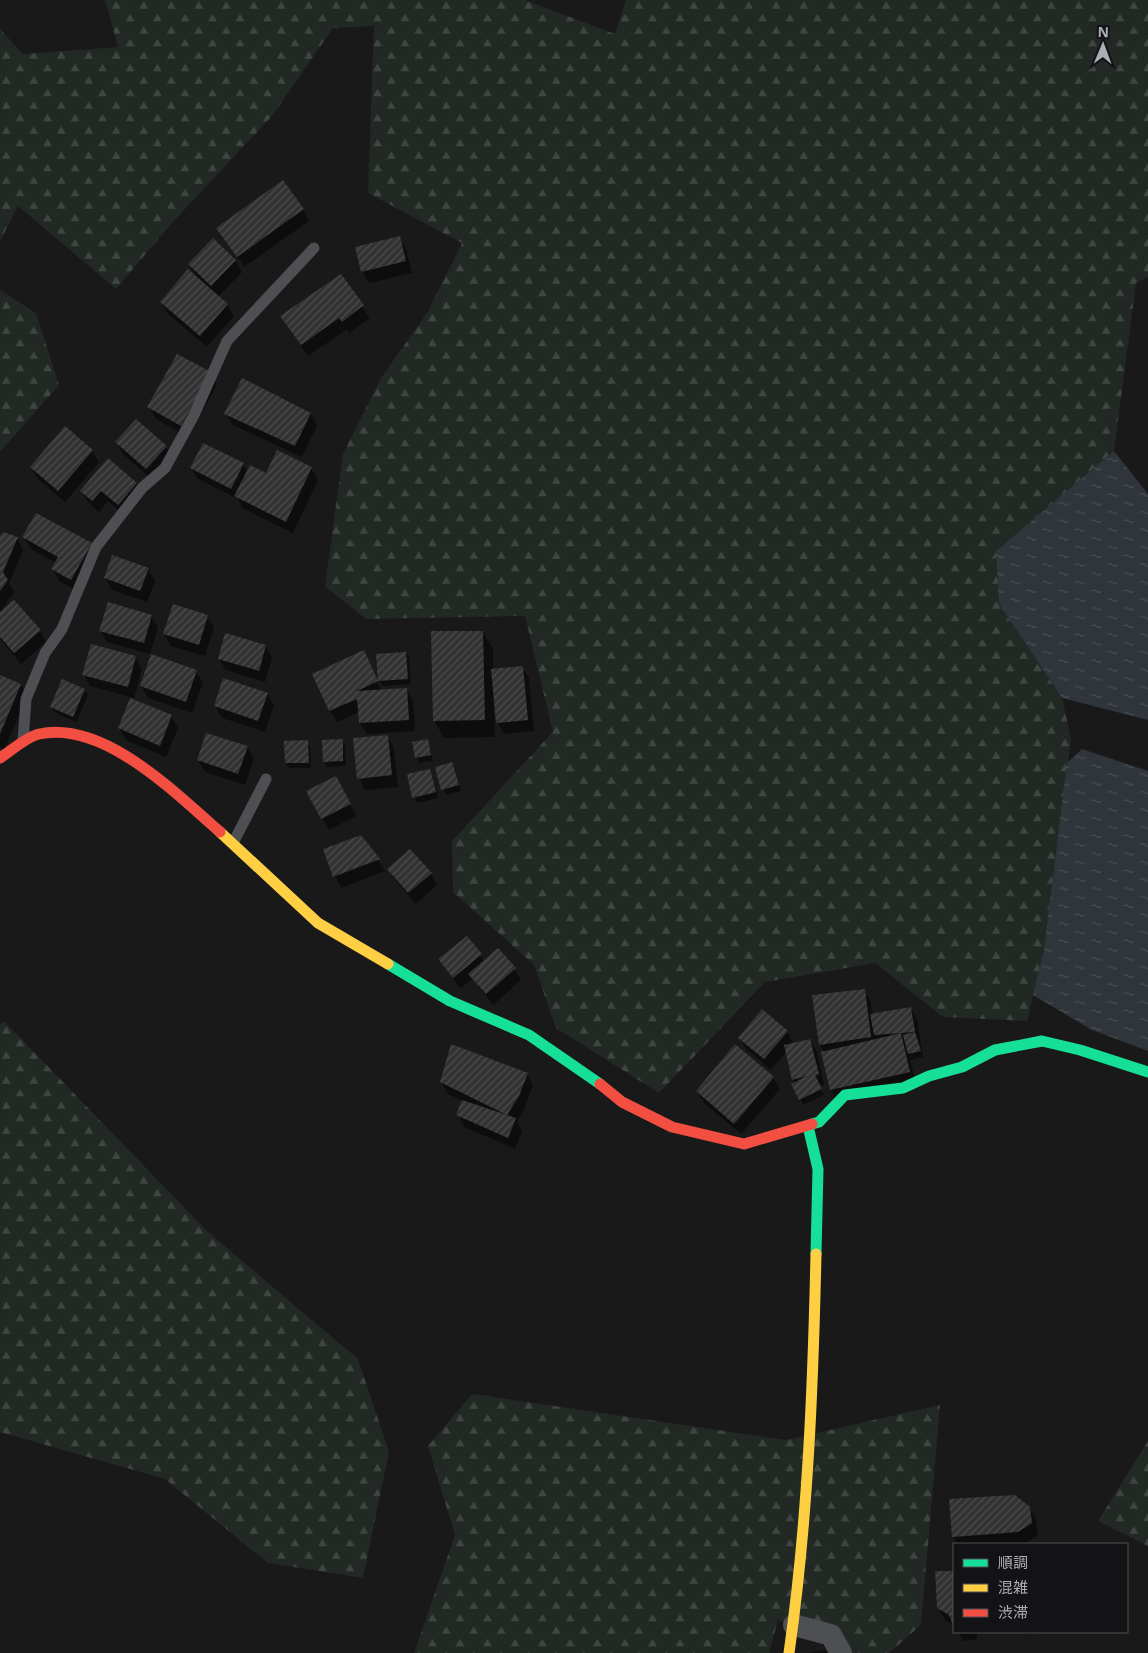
<svg xmlns="http://www.w3.org/2000/svg" width="1148" height="1653" viewBox="0 0 1148 1653" font-family="'Open Sans','Noto Sans JP',sans-serif">
	<style>
		.forest { fill: url(#forest-firs) }
		.water { fill: url(#water-ripples) }
		.shadow { fill: #0007 }
		.building { fill: url(#building-hatch) }
		.lines { fill: none; stroke-linecap: round; stroke-linejoin: round }
		.lane { stroke: #4e4f52; stroke-width: 11 }
		.street { stroke: #4e4f52; stroke-width: 22 }
		.fast { stroke: #16e098; stroke-width: 11 }
		.slow { stroke: #ffcf43; stroke-width: 11 }
		.jam { stroke: #f24e42; stroke-width: 11 }
	</style>
	<defs>
		<pattern id="forest-firs" width="22" height="20" patternUnits="userSpaceOnUse" patternTransform="scale(1.25)"><rect width="22" height="20" fill="#222823"/><path d="M5 1l3.5 6h-7zM16 11l3.5 6h-7z" fill="#3f4541"/></pattern>
		<pattern id="water-ripples" width="26" height="14" patternUnits="userSpaceOnUse" patternTransform="scale(1.25)"><rect width="26" height="14" fill="#30353c"/><path d="M2 4q2-2 4 0t4 0M15 11q2-2 4 0t4 0" fill="none" stroke="#4b5056"/></pattern>
		<pattern id="building-hatch" width="6" height="6" patternUnits="userSpaceOnUse" patternTransform="scale(1.25)"><rect width="6" height="6" fill="#323233"/><path d="M-1 1l2-2M0 6l6-6M5 7l2-2" fill="none" stroke="#4d4d4e"/></pattern>
	</defs>
	<rect width="100%" height="100%" fill="#191919"/>
	<path class="forest" d="M 105,0 L 525,0 L 615,34 L 626,0 L 1148,0 L 1148,277 L 1136,283 L 1114,451 L 996,551 L 999,604 L 1062,698 L 1071,739 L 1044,949 L 1027,1021 L 943,1017 L 875,963 L 765,982 L 659,1093 L 556,1028 L 534,965 L 453,892 L 452,841 L 553,732 L 525,616 L 366,619 L 325,586 L 343,454 L 381,378 L 427,313 L 462,243 L 368,193 L 374,26 L 333,28 L 272,116 L 171,224 L 116,289 L 18,206 L 0,241 L 0,29 L 23,54 L 118,47 Z
		M 0,290 L 36,313 L 59,385 L 0,452 Z
		M 4,1021 L 208,1232 L 358,1359 L 389,1452 L 363,1578 L 268,1563 L 165,1479 L 0,1432 L 0,1024 Z
		M 472,1394 L 786,1440 L 940,1405 L 921,1625 L 889,1653 L 853,1653 L 778,1620 L 769,1653 L 414,1653 L 455,1535 L 428,1446 Z
		M 1148,1441 L 1148,1546 L 1098,1521 Z"/>
	<path class="water" d="M 1114,451 L 1148,494 L 1148,720 L 1062,698 L 999,604 L 996,551 Z
		M 1082,749 L 1148,771 L 1148,1051 L 1092,1030 L 1033,995 L 1044,949 L 1067,763 Z"/>
	<path class="shadow" d="M 303,209 L 309,221 L 244,267 L 218,228 Z
		M 399,237 L 406,249 L 412,273 L 369,283 L 362,271 Z
		M 235,260 L 242,272 L 218,297 L 227,305 L 234,316 L 207,347 L 168,314 L 161,302 L 198,279 L 189,265 Z
		M 340,276 L 370,318 L 349,333 L 347,329 L 308,356 L 282,317 Z
		M 210,373 L 217,385 L 188,437 L 156,419 L 149,407 Z
		M 226,414 L 311,414 L 317,426 L 302,457 L 233,425 Z
		M 117,443 L 166,447 L 172,458 L 153,480 L 123,454 Z
		M 204,444 L 243,464 L 248,472 L 267,475 L 311,468 L 318,480 L 293,533 L 242,508 L 238,499 L 198,479 L 191,468 Z
		M 92,451 L 99,462 L 65,502 L 38,479 L 31,468 Z
		M 136,483 L 143,495 L 125,516 L 108,501 L 99,512 L 88,502 L 81,491 Z
		M 24,537 L 91,544 L 97,556 L 78,591 L 59,581 L 53,569 L 56,563 L 31,549 Z
		M 0,538 L 17,538 L 23,550 L 9,584 L 14,592 L 0,612 Z
		M 148,569 L 155,581 L 147,602 L 112,590 L 105,578 Z
		M 0,614 L 40,631 L 46,642 L 21,664 L 0,639 Z
		M 151,616 L 158,627 L 150,654 L 107,642 L 100,630 Z
		M 207,616 L 214,627 L 205,656 L 171,646 L 164,634 Z
		M 483,632 L 493,649 L 493,670 L 522,667 L 529,678 L 534,731 L 504,734 L 498,723 L 496,704 L 494,704 L 495,737 L 444,738 L 434,720 Z
		M 266,647 L 272,658 L 265,682 L 226,670 L 219,659 Z
		M 406,653 L 409,658 L 411,684 L 382,686 L 379,680 Z
		M 135,657 L 142,669 L 134,698 L 90,686 L 84,675 Z
		M 196,671 L 203,683 L 192,713 L 148,698 L 141,686 Z
		M 0,676 L 21,685 L 27,697 L 4,750 L 0,748 Z
		M 374,676 L 382,691 L 406,689 L 413,701 L 415,731 L 367,734 L 360,723 L 359,712 L 337,722 L 330,711 Z
		M 84,690 L 88,695 L 76,722 L 54,712 L 51,707 Z
		M 267,694 L 274,705 L 265,732 L 222,718 L 215,706 Z
		M 171,716 L 178,728 L 166,757 L 126,740 L 119,728 Z
		M 388,736 L 394,748 L 398,787 L 365,790 L 359,778 Z
		M 428,740 L 433,761 L 419,763 L 413,743 Z
		M 342,741 L 345,746 L 346,766 L 327,767 L 324,762 Z
		M 307,742 L 310,747 L 311,768 L 289,768 L 286,763 L 286,743 Z
		M 247,747 L 254,759 L 245,785 L 205,772 L 198,760 Z
		M 452,764 L 461,791 L 446,795 L 436,768 Z
		M 430,770 L 438,798 L 417,803 L 408,775 Z
		M 342,789 L 356,816 L 329,830 L 308,792 Z
		M 361,836 L 385,871 L 341,888 L 335,876 Z
		M 389,870 L 431,874 L 437,885 L 416,904 L 396,881 Z
		M 467,938 L 484,961 L 514,969 L 521,980 L 493,1005 L 473,979 L 460,988 L 439,959 Z
		M 864,990 L 871,1002 L 872,1015 L 911,1008 L 917,1020 L 923,1057 L 910,1060 L 916,1083 L 837,1102 L 831,1090 L 822,1053 L 824,1052 L 820,1045 L 813,996 Z
		M 787,1032 L 794,1044 L 810,1041 L 817,1052 L 824,1085 L 820,1086 L 824,1095 L 803,1105 L 793,1079 L 787,1051 L 771,1070 L 746,1049 L 739,1038 Z
		M 527,1074 L 533,1085 L 525,1108 L 517,1122 L 522,1131 L 515,1149 L 464,1127 L 458,1115 L 463,1101 L 448,1094 L 441,1082 Z
		M 773,1077 L 780,1089 L 741,1134 L 704,1103 L 697,1091 Z
		M 1029,1507 L 1036,1520 L 1038,1535 L 1025,1543 L 957,1544 L 953,1536 Z
		M 1049,1543 L 1066,1543 L 1067,1544 L 1049,1544 Z
		M 936,1572 L 954,1572 L 954,1625 L 945,1620 L 938,1608 Z
		M 958,1632 L 977,1632 L 977,1639 L 963,1641 Z
		M 1006,1632 L 1034,1632 L 1034,1634 Z
		M 826,1650 L 827,1653 L 809,1653 Z"/>
	<path class="building" d="M 283,180 L 304,209 L 237,257 L 216,228 Z
		M 400,236 L 406,261 L 361,272 L 355,247 Z
		M 213,238 L 236,260 L 211,286 L 188,264 Z
		M 188,269 L 228,304 L 200,336 L 160,302 Z
		M 341,274 L 364,305 L 342,322 L 339,318 L 301,345 L 280,316 Z
		M 177,354 L 211,372 L 181,426 L 147,407 Z
		M 242,378 L 311,413 L 295,446 L 224,414 Z
		M 136,419 L 167,446 L 146,469 L 115,442 Z
		M 65,426 L 93,450 L 58,491 L 30,467 Z
		M 203,443 L 244,463 L 231,489 L 190,468 Z
		M 277,450 L 312,467 L 286,522 L 234,496 L 250,465 L 266,473 Z
		M 108,458 L 137,483 L 118,505 L 101,491 L 92,501 L 80,491 Z
		M 36,513 L 92,543 L 71,580 L 51,569 L 58,557 L 22,537 Z
		M 3,532 L 18,537 L 3,572 L 8,580 L 0,591 L 0,536 Z
		M 112,555 L 149,568 L 140,591 L 104,578 Z
		M 14,600 L 41,630 L 14,653 L 0,637 L 0,612 Z
		M 108,602 L 152,615 L 144,643 L 99,631 Z
		M 173,604 L 208,615 L 199,645 L 163,634 Z
		M 431,631 L 483,631 L 485,720 L 433,721 Z
		M 225,633 L 266,645 L 259,671 L 218,659 Z
		M 91,644 L 136,656 L 128,687 L 82,675 Z
		M 364,650 L 378,681 L 357,691 L 407,688 L 409,720 L 359,723 L 357,699 L 329,711 L 312,674 Z
		M 406,652 L 408,679 L 378,681 L 376,654 Z
		M 151,654 L 197,670 L 186,702 L 140,686 Z
		M 523,666 L 528,720 L 496,723 L 491,669 Z
		M 0,675 L 21,684 L 0,734 Z
		M 223,678 L 268,693 L 258,721 L 214,706 Z
		M 62,679 L 85,689 L 73,717 L 50,707 Z
		M 130,698 L 172,715 L 160,746 L 118,728 Z
		M 206,733 L 248,746 L 238,774 L 197,760 Z
		M 388,735 L 392,775 L 357,779 L 353,738 Z
		M 343,739 L 343,761 L 323,762 L 322,740 Z
		M 428,739 L 431,755 L 415,758 L 412,742 Z
		M 308,740 L 309,763 L 285,763 L 284,741 Z
		M 452,762 L 459,785 L 441,790 L 435,767 Z
		M 430,769 L 436,792 L 412,798 L 407,774 Z
		M 336,776 L 351,804 L 321,819 L 306,791 Z
		M 361,835 L 380,859 L 333,877 L 323,849 Z
		M 410,849 L 432,873 L 408,893 L 387,869 Z
		M 467,936 L 482,954 L 453,978 L 438,959 Z
		M 498,948 L 516,968 L 486,994 L 468,974 Z
		M 865,989 L 871,1037 L 819,1045 L 812,995 Z
		M 911,1007 L 915,1032 L 874,1035 L 870,1014 Z
		M 762,1009 L 788,1031 L 764,1059 L 738,1038 Z
		M 915,1032 L 921,1051 L 908,1054 L 903,1035 Z
		M 901,1033 L 910,1072 L 830,1090 L 821,1052 Z
		M 810,1039 L 819,1074 L 815,1075 L 822,1089 L 799,1100 L 791,1084 L 807,1076 L 792,1080 L 784,1045 Z
		M 451,1044 L 528,1073 L 519,1096 L 507,1115 L 440,1082 Z
		M 735,1044 L 774,1077 L 734,1124 L 696,1091 Z
		M 462,1100 L 516,1118 L 508,1138 L 456,1115 Z
		M 1015,1495 L 1030,1507 L 1032,1523 L 1018,1532 L 952,1537 L 949,1499 Z
		M 935,1571 L 954,1571 L 954,1628 L 949,1615 L 937,1608 Z"/>
	<g class="lines">
		<path class="lane" d="M 23,741 L 26,699 L 45,653 L 62,629 L 96,547 L 142,488 L 165,468 L 194,415 L 227,341 L 314,248
			M 233,843 L 266,779"/>
		<path class="street" d="M 794,1625 L 831,1635 L 841,1653"/>
		<path class="fast" d="M 388,964 L 450,1001 L 529,1035 L 600,1084
			M 812,1124 L 819,1122 L 845,1095 L 903,1088 L 929,1076 L 962,1067 L 995,1050 L 1042,1041 L 1080,1050 L 1148,1072
			M 808,1126 L 818,1169 L 816,1254"/>
		<path class="slow" d="M 220,832 L 318,923 L 388,964
			M 789,1653 C 808,1520 813,1388 816,1254"/>
		<path class="jam" d="M 0,758 C 11,751 26,737 39,734 C 104,720 175,793 220,832
			M 600,1084 L 622,1102 L 672,1127 L 744,1144 L 812,1124"/>
	</g>
	<rect x="953" y="1543" width="175" height="90" fill="#131315" stroke="#505156"/>
	<rect x="963" y="1559" width="25" height="8" fill="#16e098" stroke="#505156"/>
	<text x="998" y="1568" font-size="15" fill="#acafb8">順調</text>
	<rect x="963" y="1584" width="25" height="8" fill="#ffcf43" stroke="#505156"/>
	<text x="998" y="1593" font-size="15" fill="#acafb8">混雑</text>
	<rect x="963" y="1609" width="25" height="8" fill="#f24e42" stroke="#505156"/>
	<text x="998" y="1618" font-size="15" fill="#acafb8">渋滞</text>
	<g transform="translate(1103 45) rotate(1)" stroke="#131315" stroke-width="4" paint-order="stroke">
	<path d="M0-4L9 19L0 12L-9 19Z" fill="#acafb8"/>
	<text y="-8" font-size="14" font-weight="bold" text-anchor="middle" fill="#acafb8">N</text>
	</g>
</svg>
